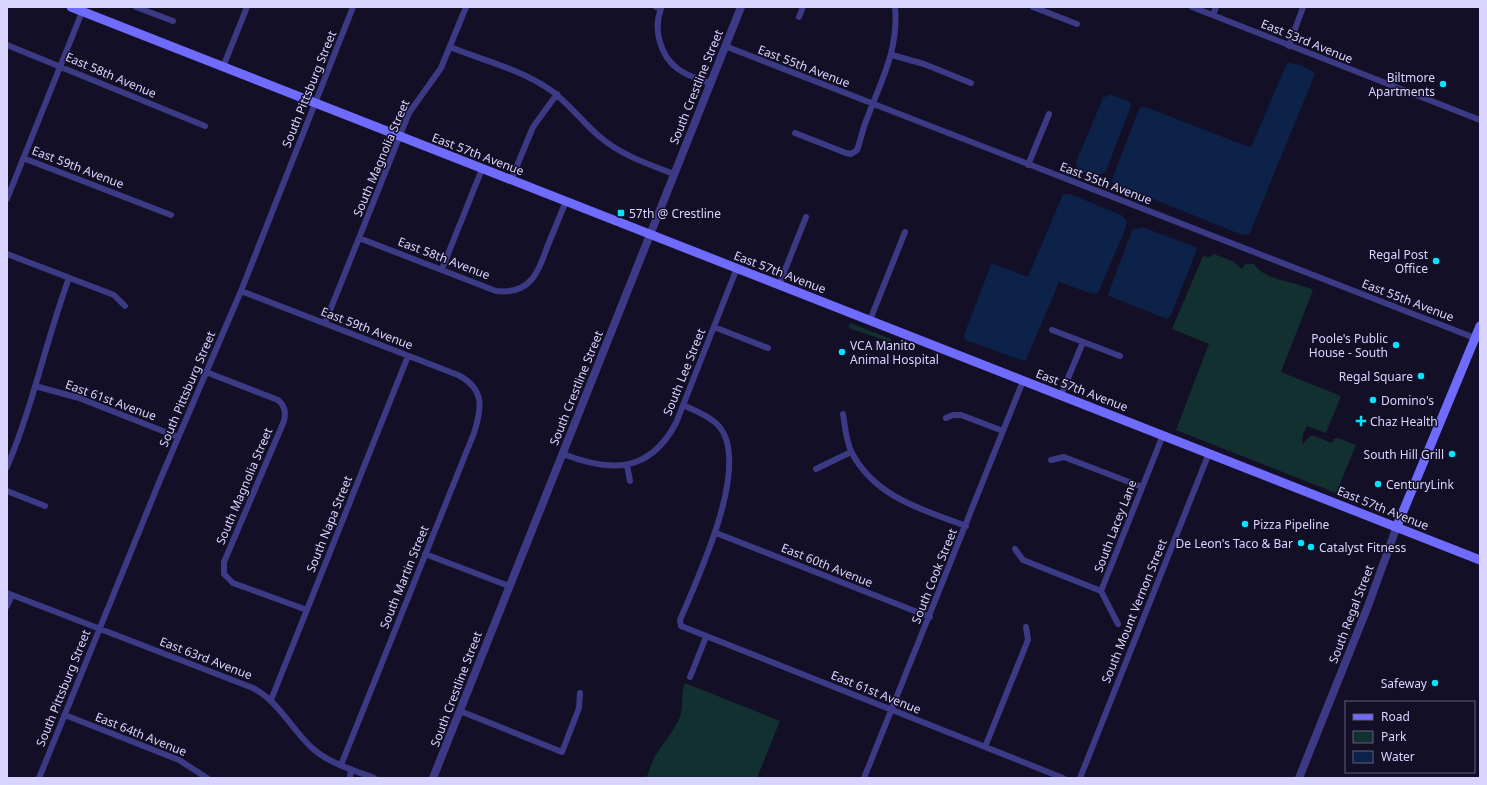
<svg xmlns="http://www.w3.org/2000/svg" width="1487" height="785" viewBox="0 0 1487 785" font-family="'Noto Sans',sans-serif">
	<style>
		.green { fill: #12302f }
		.water { fill: #0c2248 }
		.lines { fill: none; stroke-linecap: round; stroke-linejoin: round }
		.minor { stroke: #3d3a85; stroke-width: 6 }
		.tertiary { stroke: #3d3a85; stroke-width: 8 }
		.secondary { stroke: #6f6bff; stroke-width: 9 }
		.poi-dot { fill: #00e5ff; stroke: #130f26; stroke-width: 1.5 }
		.labels { text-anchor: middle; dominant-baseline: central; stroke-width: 3; stroke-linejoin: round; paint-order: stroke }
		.street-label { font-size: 12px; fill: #d9d4ff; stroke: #130f26 }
		.poi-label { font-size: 12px; fill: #d9d4ff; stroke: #130f26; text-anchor: end }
	</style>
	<rect width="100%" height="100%" fill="#130f26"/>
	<path class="green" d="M 1214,254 L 1232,261 L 1242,269 L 1245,264 L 1254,264 C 1265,281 1295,281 1313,290 L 1281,372 L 1341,396 L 1326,433 L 1307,426 L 1303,434 L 1302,445 L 1310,436 L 1315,436 L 1332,443 L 1334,439 L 1338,438 L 1356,445 L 1336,493 L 1176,430 L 1209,344 L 1172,329 L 1203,256 L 1209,257 Z
		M 850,323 L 891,339 L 890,342 L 849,328 Z
		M 685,683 L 780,721 L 757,778 L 646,778 C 649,772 650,766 653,760 C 661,745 673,733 680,717 C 684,705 680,694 685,683 Z"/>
	<path class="water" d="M 1287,63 C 1294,62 1311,68 1315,74 L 1249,235 L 1240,234 L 1111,182 L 1139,109 L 1142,107 L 1148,108 L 1249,147 L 1252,145 Z
		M 1110,94 L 1130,102 L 1131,106 L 1106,171 L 1097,177 L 1078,170 L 1076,162 L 1103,98 Z
		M 1063,194 L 1070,194 L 1121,215 L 1127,221 L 1124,232 L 1098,293 L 1093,294 L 1059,282 L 1026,360 L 1024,361 L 965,340 L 964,335 L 991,265 L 993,264 L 1028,277 Z
		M 1142,227 L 1195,247 L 1197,249 L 1171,315 L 1167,319 L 1109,296 L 1108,294 L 1133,228 L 1137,229 Z"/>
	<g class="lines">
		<path class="minor" d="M 136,7 L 173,21
			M 656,7 L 661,9 C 653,29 660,56 678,69 C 687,76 699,79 710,83
			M 1033,7 L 1077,24
			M 1192,7 L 1480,120
			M 1213,15 L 1216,7
			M 799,17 L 803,7
			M 7,45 L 205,126
			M 725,46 L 1480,340
			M 1289,46 L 1303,7
			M 450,47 C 482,60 520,69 549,89 C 568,102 582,122 600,137 C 621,155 648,164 674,174
			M 892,55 L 924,64 L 971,83
			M 223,67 L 247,7
			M 795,133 L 846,153 L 851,154 L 857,150 C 861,139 863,127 868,116 C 882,79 899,48 895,7
			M 23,158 L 171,215
			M 1028,165 L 1049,114
			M 511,180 L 533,127 L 557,94
			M 7,199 L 82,12
			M 359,238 L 496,291 C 531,295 538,272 548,245 C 554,230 560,216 566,201
			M 7,254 L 114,295 L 125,306
			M 442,269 L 482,169
			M 779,285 L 806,217
			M 241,291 L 458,375 C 485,389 482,408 474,433 L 341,765
			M 870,320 L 905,232
			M 325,323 L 409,113 L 441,68 L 466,7
			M 714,327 L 768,348
			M 1052,330 L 1120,356
			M 206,372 L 278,400 C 285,406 286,412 284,421 L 224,562 L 224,574 L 233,583 L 307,610
			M 35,386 L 79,398 L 178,437
			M 1061,395 L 1083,342
			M 683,405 C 694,410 708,415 717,424 C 754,461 697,579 680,620 L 681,626 L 1063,778
			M 843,414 C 845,426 846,442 852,453 C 875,497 923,510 966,526
			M 946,418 L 953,415 L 961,415 L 1003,431
			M 563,454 C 610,472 649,474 676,423 L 737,268
			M 1051,460 L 1064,457 L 1142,487
			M 627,465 L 630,481
			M 7,467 C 33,406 46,340 69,278
			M 816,469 L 851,452
			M 7,491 L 45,506
			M 716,533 L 930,617
			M 1015,549 L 1023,560 L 1101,591
			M 425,554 L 509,586
			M 7,593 L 253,688 C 278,701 291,728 311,747 C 328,763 353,770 374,778
			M 7,606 L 12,595
			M 1118,624 L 1101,591 L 1163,435
			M 690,677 L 706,637
			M 271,700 L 408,356
			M 460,711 L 562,752 L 579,708 L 580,693
			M 65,715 L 179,760 L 207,778
			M 985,747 L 1028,640 L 1026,627
			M 39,778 L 160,480 L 241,291 L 353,7
			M 350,778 L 351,769
			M 864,778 L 1023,381
			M 1080,778 L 1209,453"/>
		<path class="tertiary" d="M 433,778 L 741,7
			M 1299,778 L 1368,606 L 1397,526"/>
		<path class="secondary" d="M 71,7 L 1480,560
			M 1397,526 L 1480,326"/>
	</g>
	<g class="poi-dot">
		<circle cx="1443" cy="84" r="4"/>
		<rect x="617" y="209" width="8" height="8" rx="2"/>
		<circle cx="1436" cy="261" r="4"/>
		<circle cx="1396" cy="345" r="4"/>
		<circle cx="842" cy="352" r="4"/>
		<circle cx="1421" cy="376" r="4"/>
		<circle cx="1373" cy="400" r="4"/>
		<path d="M1359 415h4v4h4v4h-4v4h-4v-4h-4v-4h4z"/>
		<circle cx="1452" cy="454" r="4"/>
		<circle cx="1378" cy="484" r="4"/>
		<circle cx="1245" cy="524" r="4"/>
		<circle cx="1301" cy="543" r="4"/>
		<circle cx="1311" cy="547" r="4"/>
		<circle cx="1435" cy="683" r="4"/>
	</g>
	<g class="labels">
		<g class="street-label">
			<text transform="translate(1307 41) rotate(22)">East 53rd Avenue</text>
			<text transform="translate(804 66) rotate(21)">East 55th Avenue</text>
			<text transform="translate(111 75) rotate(23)">East 58th Avenue</text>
			<text transform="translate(696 87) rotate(-68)">South Crestline Street</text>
			<text transform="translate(309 89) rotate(-68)">South Pittsburg Street</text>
			<text transform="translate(478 154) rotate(21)">East 57th Avenue</text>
			<text transform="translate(381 158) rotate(-67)">South Magnolia Street</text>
			<text transform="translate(78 167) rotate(21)">East 59th Avenue</text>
			<text transform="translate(1106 183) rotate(21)">East 55th Avenue</text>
			<text transform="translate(444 258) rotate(21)">East 58th Avenue</text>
			<text transform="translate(780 272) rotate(21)">East 57th Avenue</text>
			<text transform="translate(1408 300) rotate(21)">East 55th Avenue</text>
			<text transform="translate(367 328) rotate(21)">East 59th Avenue</text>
			<text transform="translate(684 372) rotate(-68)">South Lee Street</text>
			<text transform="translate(576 388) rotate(-68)">South Crestline Street</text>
			<text transform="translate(187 389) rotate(-67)">South Pittsburg Street</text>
			<text transform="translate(1082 390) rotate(21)">East 57th Avenue</text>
			<text transform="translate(111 400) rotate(20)">East 61st Avenue</text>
			<text transform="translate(244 486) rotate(-67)">South Magnolia Street</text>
			<text transform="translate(1383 508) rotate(22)">East 57th Avenue</text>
			<text transform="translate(329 524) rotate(-68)">South Napa Street</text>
			<text transform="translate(1115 526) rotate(-69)">South Lacey Lane</text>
			<text transform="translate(827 565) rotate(22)">East 60th Avenue</text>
			<text transform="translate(934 576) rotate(-68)">South Cook Street</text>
			<text transform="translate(404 577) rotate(-68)">South Martin Street</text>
			<text transform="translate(1134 611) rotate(-68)">South Mount Vernon Street</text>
			<text transform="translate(1351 614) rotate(-69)">South Regal Street</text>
			<text transform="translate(206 658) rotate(21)">East 63rd Avenue</text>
			<text transform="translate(63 688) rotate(-68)">South Pittsburg Street</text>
			<text transform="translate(456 689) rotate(-69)">South Crestline Street</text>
			<text transform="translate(876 692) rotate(22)">East 61st Avenue</text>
			<text transform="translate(141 734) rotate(22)">East 64th Avenue</text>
		</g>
		<g class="poi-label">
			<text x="1435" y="77">Biltmore<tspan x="1435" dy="14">Apartments</tspan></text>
			<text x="629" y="213" text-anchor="start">57th @ Crestline</text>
			<text x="1428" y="254">Regal Post<tspan x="1428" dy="14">Office</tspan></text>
			<text x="1388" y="338">Poole's Public<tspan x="1388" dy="14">House - South</tspan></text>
			<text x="850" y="345" text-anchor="start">VCA Manito<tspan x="850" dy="14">Animal Hospital</tspan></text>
			<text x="1413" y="376">Regal Square</text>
			<text x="1381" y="400" text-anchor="start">Domino's</text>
			<text x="1370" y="421" text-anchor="start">Chaz Health</text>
			<text x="1444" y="454">South Hill Grill</text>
			<text x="1386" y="484" text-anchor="start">CenturyLink</text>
			<text x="1253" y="524" text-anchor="start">Pizza Pipeline</text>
			<text x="1293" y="543">De Leon's Taco &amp; Bar</text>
			<text x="1319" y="547" text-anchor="start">Catalyst Fitness</text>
			<text x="1427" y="683">Safeway</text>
		</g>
	</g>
	<rect width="1487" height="785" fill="none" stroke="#d9d4ff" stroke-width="16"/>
	<rect x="1345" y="701" width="130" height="72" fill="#130f26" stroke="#625e7d"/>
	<rect x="1353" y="714" width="20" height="6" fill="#6f6bff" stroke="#625e7d"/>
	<text x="1381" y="721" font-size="12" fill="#d9d4ff">Road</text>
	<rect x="1353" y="731" width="20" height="12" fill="#12302f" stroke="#625e7d"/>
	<text x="1381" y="741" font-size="12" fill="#d9d4ff">Park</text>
	<rect x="1353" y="751" width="20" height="12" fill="#0c2248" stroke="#625e7d"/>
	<text x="1381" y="761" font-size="12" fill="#d9d4ff">Water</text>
</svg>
